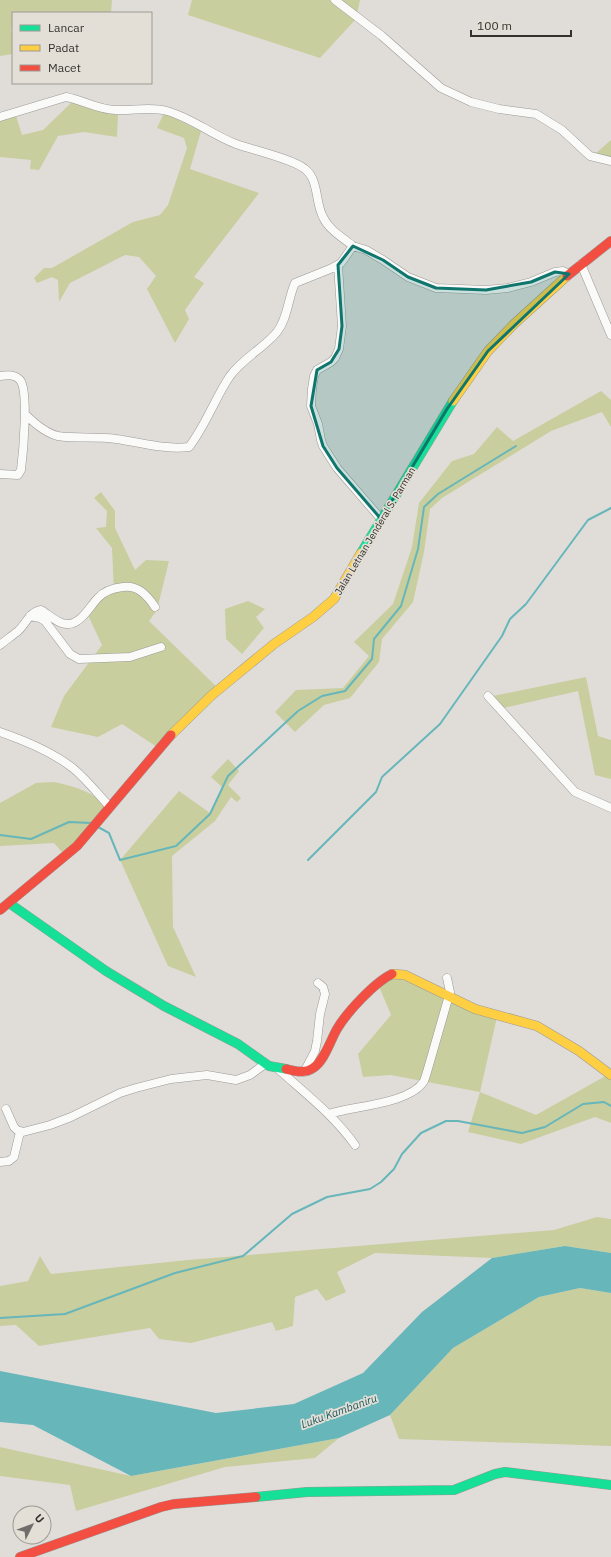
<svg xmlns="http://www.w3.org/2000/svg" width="611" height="1557" viewBox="0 0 611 1557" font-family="'IBM Plex Sans',sans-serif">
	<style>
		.green { fill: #c9ce9e }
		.water { fill: #66b6ba }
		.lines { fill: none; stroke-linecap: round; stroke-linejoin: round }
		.stream { stroke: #66b6ba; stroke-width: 2 }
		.street-casing { stroke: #9b9996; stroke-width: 9 }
		.fast-casing { stroke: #9b9996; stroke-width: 10 }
		.slow-casing { stroke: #9b9996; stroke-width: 10 }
		.jam-casing { stroke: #9b9996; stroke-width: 10 }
		.street { stroke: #fafaf9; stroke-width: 8 }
		.fast { stroke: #16e098; stroke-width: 9 }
		.slow { stroke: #ffcf43; stroke-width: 9 }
		.jam { stroke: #f24e42; stroke-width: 9 }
		.marked { fill: #0f766e; fill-opacity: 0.2; stroke: #0f766e; stroke-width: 3; stroke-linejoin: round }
		.labels { text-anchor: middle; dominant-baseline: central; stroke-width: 3.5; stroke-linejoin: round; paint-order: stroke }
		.street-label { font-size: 10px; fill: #33312e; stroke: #e3ded6 }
		.water-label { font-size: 11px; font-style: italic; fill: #19585c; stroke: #e3ded6 }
	</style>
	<rect width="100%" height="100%" fill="#e0ddd9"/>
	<path class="green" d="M 0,0 L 112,0 L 111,13 L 13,13 L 13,27 L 11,28 L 13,41 L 13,54 L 0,56 Z
		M 192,0 L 360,0 L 356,19 L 320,58 L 188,15 Z
		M 72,102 L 87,108 L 118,115 L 117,137 L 84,132 L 58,136 L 39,170 L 30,169 L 31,160 L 0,157 L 0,120 L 16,116 L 22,135 L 43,130 Z
		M 164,113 L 201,131 L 190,169 L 259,193 L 194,277 L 204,283 L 185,310 L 189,319 L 175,343 L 147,289 L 156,276 L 139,257 L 125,255 L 70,283 L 59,302 L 58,280 L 52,277 L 37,283 L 34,278 L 44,268 L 52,268 L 133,222 L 160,215 L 168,205 L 187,148 L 184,138 L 157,128 Z
		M 611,140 L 611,158 L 589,159 Z
		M 601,391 L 611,400 L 611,427 L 602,412 L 551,431 L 442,498 L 430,509 L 424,552 L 413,602 L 382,639 L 379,662 L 350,698 L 324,705 L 295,732 L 275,712 L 296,690 L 343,688 L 369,656 L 354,642 L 393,604 L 412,547 L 419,503 L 452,461 L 474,454 L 497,427 L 513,441 Z
		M 101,492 L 115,511 L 115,528 L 135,570 L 146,560 L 169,561 L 157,610 L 149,621 L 220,690 L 160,749 L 122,724 L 98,737 L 51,727 L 64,696 L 102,645 L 87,613 L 101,597 L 114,592 L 112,548 L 96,528 L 106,527 L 107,511 L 94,498 Z
		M 248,601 L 265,609 L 256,617 L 264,628 L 242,654 L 226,639 L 225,609 Z
		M 586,677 L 598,736 L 611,740 L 611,779 L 595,775 L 578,691 L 499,709 L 488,697 Z
		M 228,759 L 239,771 L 228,785 L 241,798 L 237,802 L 231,797 L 215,821 L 172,856 L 173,927 L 196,977 L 168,966 L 120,860 L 179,791 L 210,813 L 222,787 L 211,777 Z
		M 54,782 C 75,786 95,793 110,808 L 67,858 L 54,843 L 0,846 L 0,803 L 36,783 Z
		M 394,976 L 497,1017 L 480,1092 L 536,1115 L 609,1074 L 611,1076 L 611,1123 L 595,1117 L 521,1144 L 468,1132 L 480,1092 L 391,1075 L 363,1077 L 358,1054 L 391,1015 L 378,984 Z
		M 597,1217 L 611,1219 L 611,1253 L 565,1246 L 492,1258 L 375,1253 L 337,1272 L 346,1292 L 326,1301 L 317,1289 L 295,1297 L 293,1326 L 276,1331 L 272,1322 L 191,1343 L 159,1339 L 150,1328 L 39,1346 L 16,1325 L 0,1326 L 0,1286 L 28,1281 L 40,1256 L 51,1274 L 188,1260 L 554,1230 Z
		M 580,1288 L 611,1293 L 611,1446 L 399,1439 L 390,1415 L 453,1348 L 539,1297 Z
		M 339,1438 L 315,1458 L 225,1467 L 76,1511 L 70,1485 L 0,1476 L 0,1447 L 131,1476 Z"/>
	<path class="water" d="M 565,1246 L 611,1253 L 611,1293 L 580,1288 L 539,1297 L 453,1348 L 390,1415 L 339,1438 L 131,1476 L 33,1425 L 0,1422 L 0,1371 L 216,1413 L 294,1404 L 363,1373 L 422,1312 L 492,1258 Z"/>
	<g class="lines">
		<path class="stream" d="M 98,827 L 109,833 L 120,860 L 176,846 L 210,814 L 228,776 L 298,711 L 322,696 L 345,691 L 372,659 L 374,639 L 401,606 L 418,549 L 424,507 L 438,494 L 516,446
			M 0,835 L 31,839 L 69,822 L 91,823
			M 308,860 L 376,792 L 382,777 L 440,724 L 502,636 L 510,619 L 526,604 L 588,520 L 611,508
			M 0,1318 L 65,1314 L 175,1273 L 243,1256 L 292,1214 L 327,1197 L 370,1189 L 381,1182 L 394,1169 L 402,1154 L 421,1133 L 446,1121 L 458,1121 L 522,1133 L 545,1127 L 583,1104 L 604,1102 L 611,1106"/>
		<g class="street-casing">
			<path id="street" d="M 335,0 L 382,36 L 441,88 L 471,102 L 499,109 L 536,114 L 562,130 L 590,156 L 611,161
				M 0,117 L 66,97 C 83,100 98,110 116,110 C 133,111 150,106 167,111 C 192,118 212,135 236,144 C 253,150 293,159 305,169 C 319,180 315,202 323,217 C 329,230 342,237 353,246
				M 581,264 L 611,335
				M 338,265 L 342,326 L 339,349 L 335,358 L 331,362 L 317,370 L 314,376 L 312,389 L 311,406 L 318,424 L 321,440 L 323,446 L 337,468 L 381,519
				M 0,376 C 7,375 15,374 20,380 C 29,391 23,454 21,470 L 18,475 L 0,474
				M 25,414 C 34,423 45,433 58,436 C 77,439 97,436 116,439 C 140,442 164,450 189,447 C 206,425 215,398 230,376 C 243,358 264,348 277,332 C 288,318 288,298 295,283 L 330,269 L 341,263 L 353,246 L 366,250 L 383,260 L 408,277 L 436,288 L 486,290 L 508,288 L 531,282 L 555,272 L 563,271 L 569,274
				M 30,616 L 40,618 L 45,621 L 70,654 L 79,659 L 130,657 L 161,647
				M 0,645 C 6,640 12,636 18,631 C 26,624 29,612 41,610 C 48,614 59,625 68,624 C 81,624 90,606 98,598 C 104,591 114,588 123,587 C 138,585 147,595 155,607
				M 488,696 L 575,792 L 611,808
				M 0,732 C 26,741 53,752 74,769 C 87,780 98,794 110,807
				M 276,1067 C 303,1092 333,1114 355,1145
				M 304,1072 L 315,1051 L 317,1041 L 320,1014 L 325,994 L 323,987 L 318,983
				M 6,1109 L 14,1127 L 17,1130 L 23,1132 L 50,1125 L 71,1117 L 120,1093 L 136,1088 L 171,1079 L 207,1075 L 236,1080 L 250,1075 L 265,1064
				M 329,1114 C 353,1106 410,1104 424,1081 C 425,1079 426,1075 427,1072 L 450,992 L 447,978
				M 0,1162 L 9,1161 L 14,1157 L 20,1132"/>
		</g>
		<g class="fast-casing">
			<path id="fast" d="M 361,553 L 453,401
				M 9,903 L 106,971 L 164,1006 L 238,1044 L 269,1066 L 286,1069
				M 256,1497 L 307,1492 L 454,1490 L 495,1474 L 505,1472 L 611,1485"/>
		</g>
		<g class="slow-casing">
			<path id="slow" d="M 453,401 L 488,351 L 514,324 L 567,276
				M 171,735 L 212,695 L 274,644 L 313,617 L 334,599 L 361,553
				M 392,974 L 405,975 L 475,1009 L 537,1026 L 579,1051 L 611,1075"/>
		</g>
		<g class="jam-casing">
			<path id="jam" d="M 567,276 L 611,241
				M 0,910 L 77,846 L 171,735
				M 286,1069 C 295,1071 305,1074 313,1068 C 324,1062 331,1039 337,1029 C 347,1012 375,982 392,974
				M 20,1557 L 161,1507 L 174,1504 L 256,1497"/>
		</g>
		<use href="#street" class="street"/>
		<use href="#fast" class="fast"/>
		<use href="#slow" class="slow"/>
		<use href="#jam" class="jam"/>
	</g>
	<path class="marked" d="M 353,246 L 383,260 L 408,277 L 436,288 L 486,290 L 531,282 L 555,272 L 569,274 L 488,351 L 447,409 L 381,519 L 337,468 L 323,446 L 311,406 L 317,370 L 331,362 L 339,349 L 342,326 L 338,265 Z"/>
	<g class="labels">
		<g class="street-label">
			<text transform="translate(375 531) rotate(-59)">Jalan Letnan Jenderal S. Parman</text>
		</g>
		<g class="water-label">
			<text transform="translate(339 1411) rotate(-20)">Luku Kambaniru</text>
		</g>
	</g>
	<rect x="12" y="12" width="140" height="72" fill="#e3ded6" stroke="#9d9993"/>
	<rect x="20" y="25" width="20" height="6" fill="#16e098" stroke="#9d9993"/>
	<text x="48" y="32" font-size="12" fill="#33312e">Lancar</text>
	<rect x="20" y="45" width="20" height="6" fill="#ffcf43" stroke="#9d9993"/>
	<text x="48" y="52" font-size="12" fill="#33312e">Padat</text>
	<rect x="20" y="65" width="20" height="6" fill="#f24e42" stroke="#9d9993"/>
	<text x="48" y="72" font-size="12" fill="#33312e">Macet</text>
	<g transform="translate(32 1525) rotate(48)"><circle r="19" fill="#e3ded6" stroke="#9d9993"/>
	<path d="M0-3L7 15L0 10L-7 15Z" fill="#706d6a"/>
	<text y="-6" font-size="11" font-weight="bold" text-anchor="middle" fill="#33312e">U</text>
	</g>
	<path d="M471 30v6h100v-6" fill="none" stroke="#33312e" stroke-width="2"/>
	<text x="477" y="30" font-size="12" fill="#33312e" stroke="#e3ded6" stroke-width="3" paint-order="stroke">100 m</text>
</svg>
